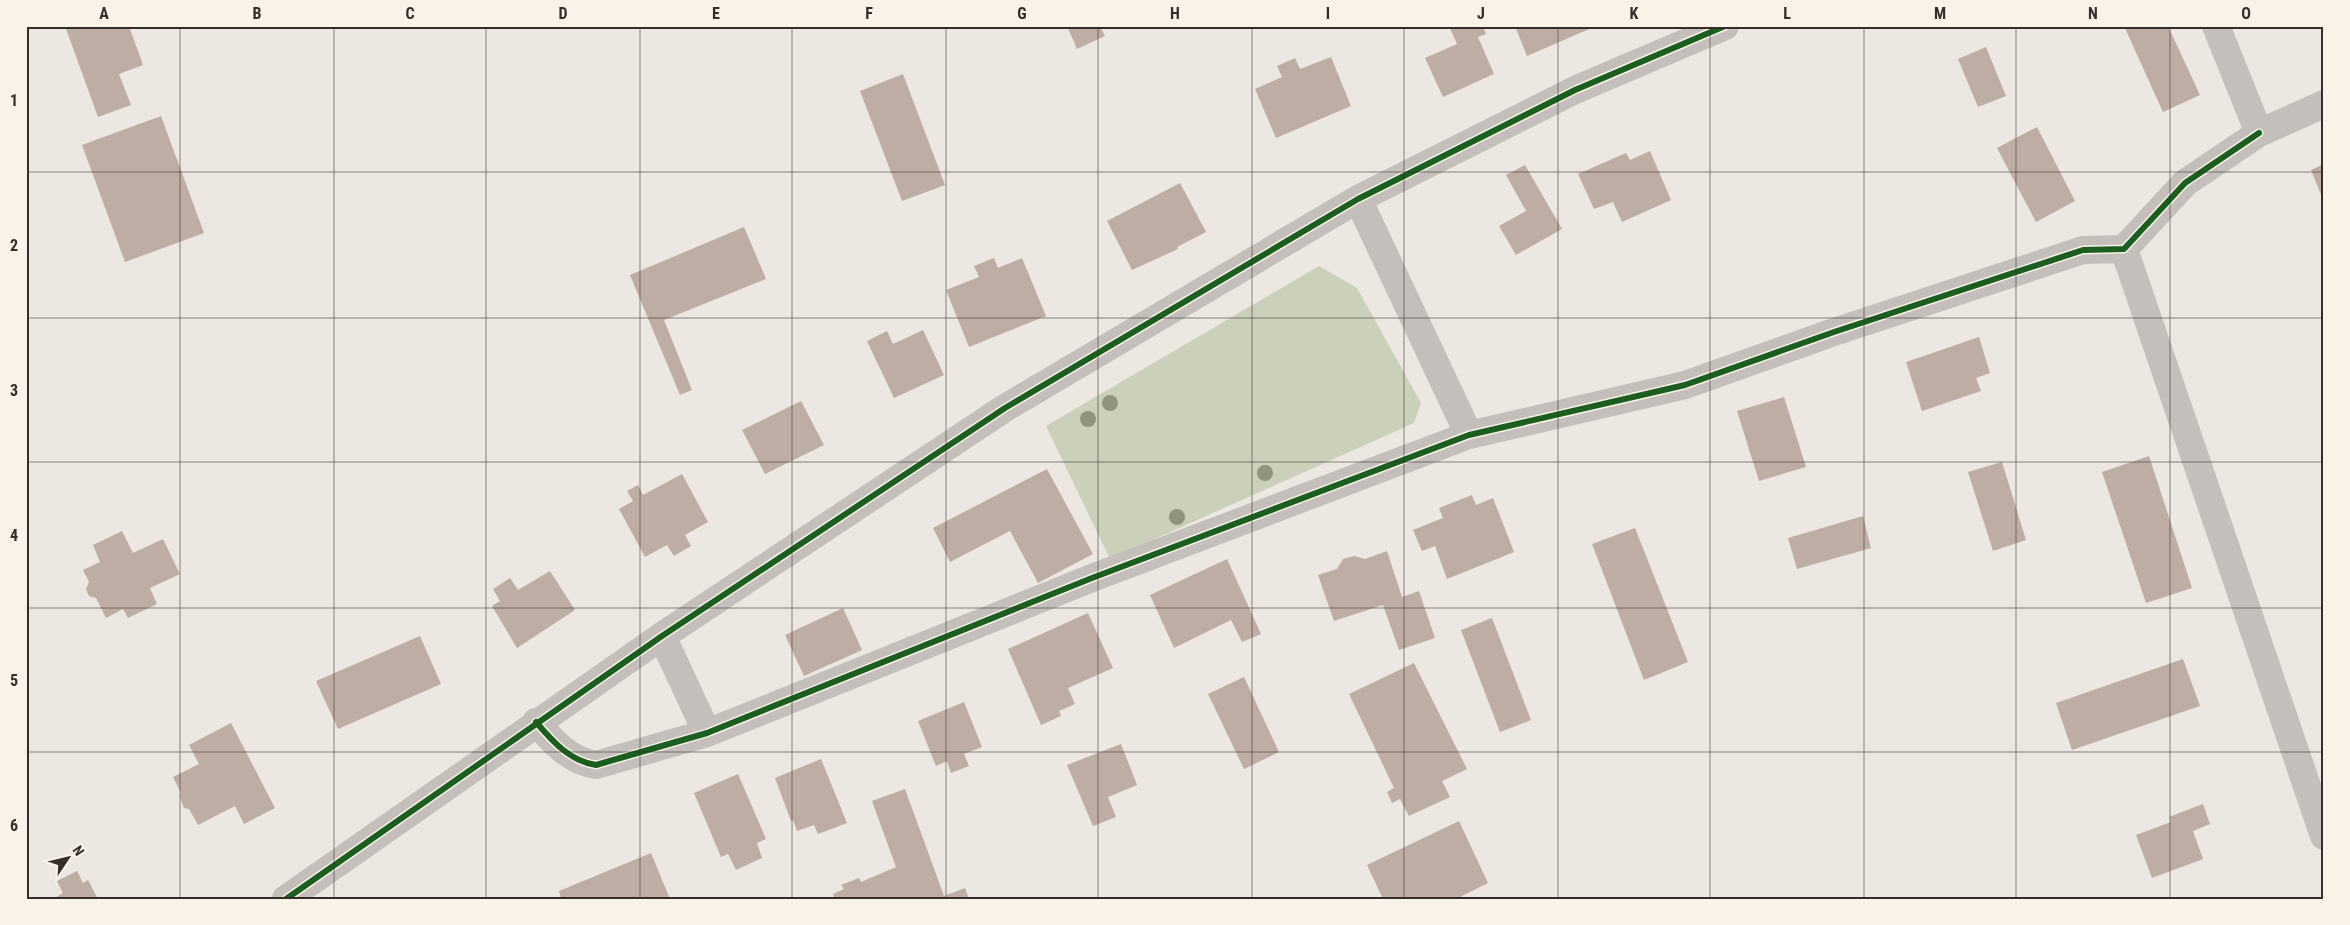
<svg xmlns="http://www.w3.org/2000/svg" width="2350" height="925" viewBox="0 0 2350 925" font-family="'Roboto Condensed',sans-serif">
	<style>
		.green { fill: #cbd0bb }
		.building { fill: #beada4 }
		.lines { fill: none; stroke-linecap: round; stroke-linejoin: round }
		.minor { stroke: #c4bfba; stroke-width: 28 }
		.cycleway-casing { stroke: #f8f2e8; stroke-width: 9 }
		.cycleway { stroke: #1b5e20; stroke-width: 6 }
		.tree { fill: #8e947e }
		.grid { fill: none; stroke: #342d28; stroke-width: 1; stroke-opacity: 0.55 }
		.neatline { fill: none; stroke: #342d28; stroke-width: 2 }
		.grid-label { font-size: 16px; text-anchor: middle; font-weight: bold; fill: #342d28 }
	</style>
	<rect width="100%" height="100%" fill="#ece7e0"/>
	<path class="green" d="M 1319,266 L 1357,288 L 1421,403 L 1414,423 L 1110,559 L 1046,426 Z"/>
	<path class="building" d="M 65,26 L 129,26 L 143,65 L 119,74 L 131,105 L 98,117 Z
		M 1067,26 L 1100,26 L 1105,36 L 1077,49 Z
		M 1449,26 L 1483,26 L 1486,34 L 1478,37 L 1494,74 L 1443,97 L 1425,58 L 1457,44 Z
		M 1515,26 L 1596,26 L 1527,56 Z
		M 2124,26 L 2168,26 L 2200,95 L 2163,112 Z
		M 1986,47 L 2006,96 L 1978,107 L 1958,59 Z
		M 1331,57 L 1351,106 L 1276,138 L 1255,89 L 1282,77 L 1277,66 L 1295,58 L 1300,69 Z
		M 903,74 L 945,185 L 902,201 L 860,91 Z
		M 161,116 L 204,233 L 125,262 L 82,145 Z
		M 2037,127 L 2075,201 L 2036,222 L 1997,148 Z
		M 1650,151 L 1671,200 L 1622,222 L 1613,202 L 1594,209 L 1578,174 L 1626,153 L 1630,160 Z
		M 2324,164 L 2324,202 L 2311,170 Z
		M 1525,165 L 1562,229 L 1516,255 L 1499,226 L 1526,211 L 1506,175 Z
		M 1180,183 L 1206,232 L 1177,247 L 1178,249 L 1132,270 L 1107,221 Z
		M 744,227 L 766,279 L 664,320 L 692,390 L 680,395 L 630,275 Z
		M 994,258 L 998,268 L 1022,258 L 1046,316 L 969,347 L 946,290 L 979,277 L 974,266 Z
		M 923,330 L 944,375 L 894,398 L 867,341 L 887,331 L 893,344 Z
		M 1979,337 L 1990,373 L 1976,378 L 1981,391 L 1922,411 L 1906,362 Z
		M 1784,397 L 1806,467 L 1759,481 L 1737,411 Z
		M 801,401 L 824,445 L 765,474 L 742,430 Z
		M 2149,456 L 2192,588 L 2146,603 L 2102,472 Z
		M 2002,462 L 2026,540 L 1993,551 L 1968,472 Z
		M 1047,469 L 1093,554 L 1038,583 L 1010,531 L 950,562 L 933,528 Z
		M 682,474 L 708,522 L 685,535 L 691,546 L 674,556 L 667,545 L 645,557 L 619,509 L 633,501 L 627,491 L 638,485 L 643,495 Z
		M 1472,495 L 1476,505 L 1493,498 L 1514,552 L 1447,579 L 1435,546 L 1422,551 L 1413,530 L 1443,518 L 1439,508 Z
		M 1863,516 L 1871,548 L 1797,569 L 1788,538 Z
		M 1635,528 L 1688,662 L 1644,680 L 1592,544 Z
		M 122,531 L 133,553 L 163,539 L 180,574 L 150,588 L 157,604 L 128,618 L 123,609 L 106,618 L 96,598 L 89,596 L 86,589 L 89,582 L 83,570 L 100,562 L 93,545 Z
		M 1387,551 L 1402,597 L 1419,591 L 1435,638 L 1399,650 L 1383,605 L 1334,621 L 1318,575 L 1337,569 L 1343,559 L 1354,556 L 1365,559 Z
		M 1227,559 L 1261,634 L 1242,642 L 1231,620 L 1174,648 L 1150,595 Z
		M 550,571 L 575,610 L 517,648 L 492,606 L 500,601 L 493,589 L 510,578 L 518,590 Z
		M 843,608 L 862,650 L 804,676 L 785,635 Z
		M 1088,613 L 1113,668 L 1068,688 L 1075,704 L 1059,711 L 1061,716 L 1041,725 L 1008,649 Z
		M 1492,618 L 1531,720 L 1500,732 L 1461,630 Z
		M 420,636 L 441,684 L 338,729 L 316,681 Z
		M 2183,659 L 2200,706 L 2072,750 L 2056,703 Z
		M 1414,663 L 1467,769 L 1442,781 L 1450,797 L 1409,816 L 1400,799 L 1392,803 L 1387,792 L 1394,788 L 1349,694 Z
		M 1244,677 L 1279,752 L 1244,769 L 1208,694 Z
		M 964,702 L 982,747 L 964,754 L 969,766 L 951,773 L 947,761 L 936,766 L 918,721 Z
		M 231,723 L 275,808 L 244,824 L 235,806 L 198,825 L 189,809 L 184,808 L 180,798 L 181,793 L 173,777 L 199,764 L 189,745 Z
		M 1121,744 L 1137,785 L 1108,797 L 1116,817 L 1093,826 L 1067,765 Z
		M 821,759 L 847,823 L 818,834 L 814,825 L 797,831 L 793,820 L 791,821 L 775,778 Z
		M 738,774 L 766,839 L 757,843 L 762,858 L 736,870 L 728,854 L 721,857 L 694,793 Z
		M 905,789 L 944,896 L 965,888 L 969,899 L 835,899 L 833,894 L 844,889 L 841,885 L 859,878 L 861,882 L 896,867 L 872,801 Z
		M 2203,804 L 2210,824 L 2193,831 L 2203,859 L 2152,878 L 2136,835 L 2171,822 L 2169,817 Z
		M 1459,821 L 1488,883 L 1456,899 L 1383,899 L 1367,865 Z
		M 651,853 L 670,899 L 561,899 L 559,891 Z
		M 77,871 L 83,883 L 88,880 L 98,899 L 53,899 L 63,893 L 57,881 Z"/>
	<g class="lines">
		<path class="minor" d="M 2216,26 L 2259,133 L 2324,104
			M 1358,199 L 1469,435
			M 2124,249 L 2324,836
			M 662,636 L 707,733
			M 536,722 C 553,742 570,761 596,765 L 707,733 L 1092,578 L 1469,435 L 1685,385 L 1834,332 L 2083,250 L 2124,249 L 2185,183 L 2259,133
			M 286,899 L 662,636 L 1005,408 L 1358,199 L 1575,90 L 1725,26"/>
		<g class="cycleway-casing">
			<path id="cycleway" d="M 536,722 C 553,742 570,761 596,765 L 707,733 L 1092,578 L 1469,435 L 1685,385 L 1834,332 L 2083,250 L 2124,249 L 2185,183 L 2259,133
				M 286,899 L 662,636 L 1005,408 L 1358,199 L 1575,90 L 1725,26"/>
		</g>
		<use href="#cycleway" class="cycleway"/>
	</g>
	<g class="tree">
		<circle cx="1110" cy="403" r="8"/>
		<circle cx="1088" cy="419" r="8"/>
		<circle cx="1265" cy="473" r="8"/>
		<circle cx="1177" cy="517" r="8"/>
	</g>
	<path class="grid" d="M 180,26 L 180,899M 334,26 L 334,899M 486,26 L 486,899M 640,26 L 640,899M 792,26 L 792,899M 946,26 L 946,899M 1098,26 L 1098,899M 1252,26 L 1252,899M 1404,26 L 1404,899M 1558,26 L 1558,899M 1710,26 L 1710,899M 1864,26 L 1864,899M 2016,26 L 2016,899M 2170,26 L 2170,899M 26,172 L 2324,172M 26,318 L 2324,318M 26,462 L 2324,462M 26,608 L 2324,608M 26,752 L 2324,752"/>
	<rect width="2350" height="925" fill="none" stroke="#f8f2e8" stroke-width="55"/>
	<g transform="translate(68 858) rotate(55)" stroke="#f8f2e8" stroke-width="4" paint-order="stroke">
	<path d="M0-4L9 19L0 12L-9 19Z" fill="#342d28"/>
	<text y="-8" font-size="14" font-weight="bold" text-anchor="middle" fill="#342d28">N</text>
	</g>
	<rect x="28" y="28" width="2294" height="870" class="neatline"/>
	<g class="grid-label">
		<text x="104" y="19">A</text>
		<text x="257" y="19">B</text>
		<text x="410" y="19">C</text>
		<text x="563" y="19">D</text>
		<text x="716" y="19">E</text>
		<text x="869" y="19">F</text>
		<text x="1022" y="19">G</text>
		<text x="1175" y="19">H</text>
		<text x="1328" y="19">I</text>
		<text x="1481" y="19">J</text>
		<text x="1634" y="19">K</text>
		<text x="1787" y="19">L</text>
		<text x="1940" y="19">M</text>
		<text x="2093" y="19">N</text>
		<text x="2246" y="19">O</text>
		<text x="14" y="106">1</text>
		<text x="14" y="251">2</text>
		<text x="14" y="396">3</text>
		<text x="14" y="541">4</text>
		<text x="14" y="686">5</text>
		<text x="14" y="831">6</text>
	</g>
</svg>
